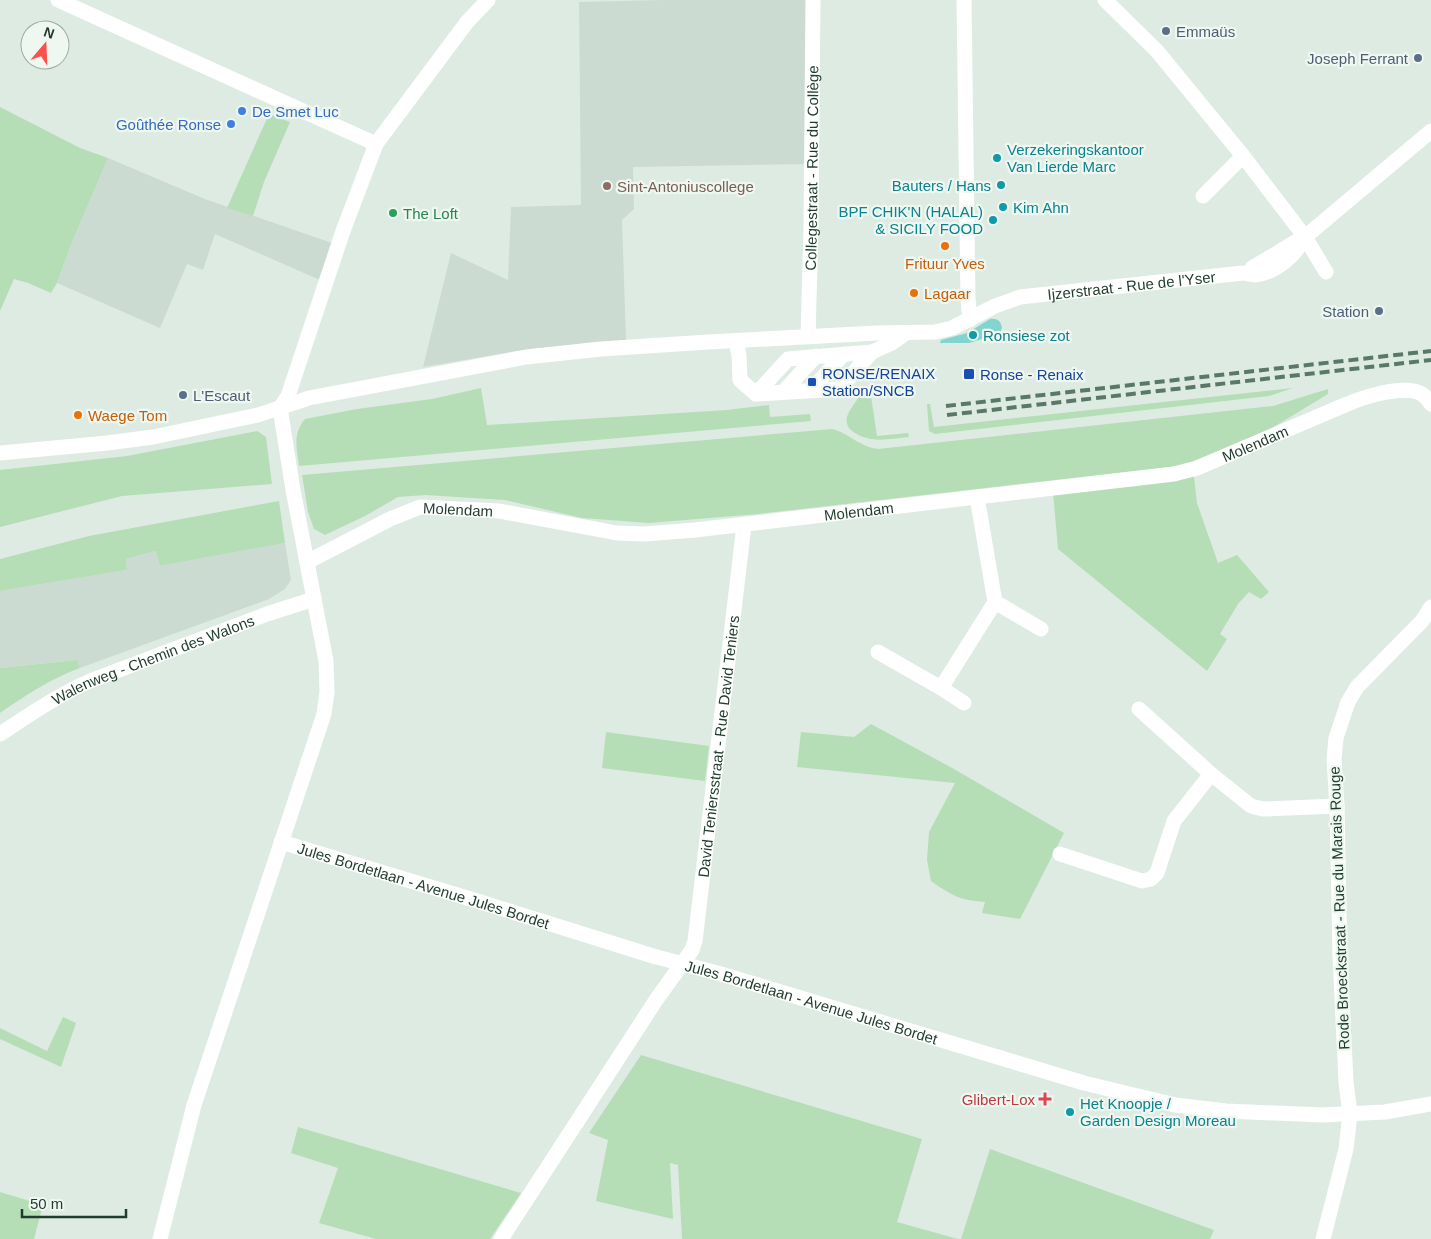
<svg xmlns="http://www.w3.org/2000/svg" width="1431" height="1239" viewBox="0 0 1431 1239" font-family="Arial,sans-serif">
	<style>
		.built { fill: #ccdbd1 }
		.green { fill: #b5deb7 }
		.water { fill: #82d4ce }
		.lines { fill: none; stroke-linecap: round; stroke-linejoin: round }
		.minor { stroke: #fff; stroke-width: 15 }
		.rail { stroke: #597868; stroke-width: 4; stroke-dasharray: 10 5; stroke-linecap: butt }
		.service-dot { fill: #5c6f8a; stroke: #eff7f1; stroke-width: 2 }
		.shop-dot { fill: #3f7fe0; stroke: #eff7f1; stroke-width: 2 }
		.culture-dot { fill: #0f9aa8; stroke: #eff7f1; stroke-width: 2 }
		.education-dot { fill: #8d6e63; stroke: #eff7f1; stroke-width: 2 }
		.leisure-dot { fill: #2e9e5b; stroke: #eff7f1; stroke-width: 2 }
		.food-dot { fill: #e8710a; stroke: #eff7f1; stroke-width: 2 }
		.transit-dot { fill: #1a4fb4; stroke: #eff7f1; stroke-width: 2 }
		.health-dot { fill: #e0444e; stroke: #eff7f1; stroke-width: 2 }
		.labels { text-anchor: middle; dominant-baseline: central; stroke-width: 4.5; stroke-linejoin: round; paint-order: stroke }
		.service-label { font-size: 15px; fill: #4e5e75; stroke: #eff7f1; text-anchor: start }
		.shop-label { font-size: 15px; fill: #366cbe; stroke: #eff7f1; text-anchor: start }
		.culture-label { font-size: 15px; fill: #0d838f; stroke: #eff7f1; text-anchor: start }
		.street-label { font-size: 15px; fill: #1f3c2d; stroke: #eff7f1 }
		.education-label { font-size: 15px; fill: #785e54; stroke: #eff7f1; text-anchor: start }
		.leisure-label { font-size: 15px; fill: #27864d; stroke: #eff7f1; text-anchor: start }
		.food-label { font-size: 15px; fill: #c56008; stroke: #eff7f1; text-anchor: start }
		.transit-label { font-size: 15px; fill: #164399; stroke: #eff7f1; text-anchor: start }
		.health-label { font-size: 15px; fill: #be3a42; stroke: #eff7f1; text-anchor: end }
	</style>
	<rect width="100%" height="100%" fill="#deebe2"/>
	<path class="built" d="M 661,0 L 808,0 L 810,164 L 633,167 L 634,209 L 622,220 L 626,340 L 523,350 L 423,367 L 451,253 L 508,280 L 511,207 L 581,205 L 579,2 Z
		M 108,158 L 205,199 L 332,243 L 320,280 L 215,234 L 203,270 L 187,264 L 160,328 L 57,283 L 71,245 Z
		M 285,543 L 291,580 L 285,589 L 269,599 L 80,668 L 76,660 L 0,668 L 0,591 L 127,570 L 126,559 L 156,551 L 160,566 Z"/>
	<path class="green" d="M 0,107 L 80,148 L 108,158 L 71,245 L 57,283 L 51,293 L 28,283 L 14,279 L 0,311 Z
		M 269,114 L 290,122 L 264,182 L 253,216 L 227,208 Z
		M 481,388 L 487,425 L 727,410 L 769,405 L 770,417 L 810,414 L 811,421 L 299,466 C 297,447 292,435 305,419 L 357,409 L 432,399 Z
		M 1293,388 L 1269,396 L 935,434 L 929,431 L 927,404 L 930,404 L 934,427 Z
		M 1328,389 L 1328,394 L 1272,428 L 1187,465 L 758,514 L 649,523 L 582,518 L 505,500 L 425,495 L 398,497 L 365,516 L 325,535 L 314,529 L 308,512 L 302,475 L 832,429 C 849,433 858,446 878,449 L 1273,406 Z
		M 871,396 L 877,436 L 908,433 L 909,437 C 888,439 870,444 852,431 C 847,427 846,423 847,417 C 849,410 855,403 859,397 Z
		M 257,431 L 266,437 L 272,484 L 122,496 L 0,527 L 0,470 L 127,456 Z
		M 1194,477 L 1197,503 L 1218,563 L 1237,555 L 1269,592 L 1261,599 L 1249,592 L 1238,604 L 1220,634 L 1227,639 L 1207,671 L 1058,549 L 1053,492 Z
		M 279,501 L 285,543 L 160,566 L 156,551 L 126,559 L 127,570 L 0,591 L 0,559 L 89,536 Z
		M 77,660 L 80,668 C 50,679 26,695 0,713 L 0,668 Z
		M 871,724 L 954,769 L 1064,833 L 1020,919 L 982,913 L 985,902 C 960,900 952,896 931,881 L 927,860 L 929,832 L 955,783 L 797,767 L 801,732 L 854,737 Z
		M 606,732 L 709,746 L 705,781 L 602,768 Z
		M 63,1017 L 76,1023 L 61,1067 L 0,1039 L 0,1028 L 47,1051 Z
		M 641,1055 L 922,1139 L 897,1222 L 958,1239 L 682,1239 L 678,1165 L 670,1163 L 673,1219 L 596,1201 L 608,1140 L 589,1133 Z
		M 298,1127 L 521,1193 L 490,1239 L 376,1239 L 319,1223 L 338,1168 L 291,1153 Z
		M 990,1149 L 1214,1230 L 1210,1239 L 961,1239 Z
		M 0,1192 L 43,1205 L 34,1239 L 0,1239 Z"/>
	<path class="water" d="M 990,319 C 997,318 1001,321 1002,328 L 999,334 L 969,343 L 940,343 L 941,340 L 967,333 Z"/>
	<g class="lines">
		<g class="minor">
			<path d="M 58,0 L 376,144"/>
			<path d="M 964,0 L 968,299 L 970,320"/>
			<path d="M 1105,0 L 1157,51 L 1243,156 L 1305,237 L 1326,272"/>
			<path d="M 1203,196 L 1243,156"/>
			<path d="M 1252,268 L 1297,241 L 1305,237 L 1431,131"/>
			<path id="s1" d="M 808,336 L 811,229 L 813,0"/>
			<path d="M 736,341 L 739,355 L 740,380 L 756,394 L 839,389 L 872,352"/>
			<path d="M 811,390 L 844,354"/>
			<path d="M 783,392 L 816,356"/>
			<path d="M 756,394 L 788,359 L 872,352 L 892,343 L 906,333"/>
			<path d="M 280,408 L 288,396 L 343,231 L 376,144 L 467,22 L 488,0"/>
			<path id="s2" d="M 0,453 L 107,443 L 153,437 L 258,415 L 309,398 L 526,357 L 601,349 L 708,342 L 877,333 L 935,332 L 952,328 L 995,306 L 1020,297 L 1243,273 C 1247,273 1252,275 1255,275 C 1276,273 1296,255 1305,237"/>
			<path d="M 977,497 L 995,602 L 1041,629"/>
			<path id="s3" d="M 307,562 L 390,519 L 420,507 L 499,511 L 617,533 L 645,534 L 695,530 L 1174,474 L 1197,468 L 1345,405 C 1363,397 1401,385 1420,393 C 1425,395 1428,400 1431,404"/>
			<path d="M 878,652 L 941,688 L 995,602"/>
			<path d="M 941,688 L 964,703"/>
			<path d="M 1139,709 L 1211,774 L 1251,806 L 1263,809 L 1337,806"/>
			<path id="s4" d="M 0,734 C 29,715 58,695 90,681 L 267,614 L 314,599"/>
			<path id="s5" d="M 281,842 L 474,900 L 653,956 L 721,974 L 1084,1083 L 1175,1105 L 1226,1111 L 1322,1115 L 1385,1112 L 1431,1104"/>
			<path d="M 1060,854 L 1142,881 L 1151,879 L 1157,873 L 1174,821 L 1211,774"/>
			<path d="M 160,1239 L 194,1105 L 324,714 L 327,692 L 326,661 L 293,490 L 280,408"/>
			<path id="s6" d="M 501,1239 L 656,1000 L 692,950 L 695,941 L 744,525"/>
			<path d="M 1323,1239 L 1346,1149 L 1350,1114 L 1346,1082 L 1340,957 L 1337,806 L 1334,759 L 1336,738 L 1348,702 L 1357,687 L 1422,621 L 1431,607"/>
		</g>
		<path class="rail" d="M 946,406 L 1431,351
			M 947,415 L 1431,360"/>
	</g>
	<g class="service-dot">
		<circle cx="1166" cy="31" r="5"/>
		<circle cx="1418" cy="58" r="5"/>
		<circle cx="1379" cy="311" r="5"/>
		<circle cx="183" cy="395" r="5"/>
	</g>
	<g class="shop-dot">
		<circle cx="242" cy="111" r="5"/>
		<circle cx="231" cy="124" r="5"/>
	</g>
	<g class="culture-dot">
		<circle cx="997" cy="158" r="5"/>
		<circle cx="1001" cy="185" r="5"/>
		<circle cx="1003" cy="207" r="5"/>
		<circle cx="993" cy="220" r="5"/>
		<circle cx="973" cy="335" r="5"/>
		<circle cx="1070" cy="1112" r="5"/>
	</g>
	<circle class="education-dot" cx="607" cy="186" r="5"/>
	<circle class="leisure-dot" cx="393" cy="213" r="5"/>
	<g class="food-dot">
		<circle cx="945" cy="246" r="5"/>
		<circle cx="914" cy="293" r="5"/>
		<circle cx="78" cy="415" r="5"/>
	</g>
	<g class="transit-dot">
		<rect x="963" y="368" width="12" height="12" rx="2.5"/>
		<rect x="807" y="377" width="10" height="10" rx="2.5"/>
	</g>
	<path class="health-dot" d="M1042.5 1091.5h5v5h5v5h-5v5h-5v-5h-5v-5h5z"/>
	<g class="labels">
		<g class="service-label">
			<text x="1176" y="31">Emmaüs</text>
			<text x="1408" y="58" text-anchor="end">Joseph Ferrant</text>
			<text x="1369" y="311" text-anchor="end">Station</text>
			<text x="193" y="395">L'Escaut</text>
		</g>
		<g class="shop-label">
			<text x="252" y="111">De Smet Luc</text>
			<text x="221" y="124" text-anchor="end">Goûthée Ronse</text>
		</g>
		<g class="culture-label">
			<text x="1007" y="149">Verzekeringskantoor<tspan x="1007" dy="17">Van Lierde Marc</tspan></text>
			<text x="991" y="185" text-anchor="end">Bauters / Hans</text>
			<text x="1013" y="207">Kim Ahn</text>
			<text x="983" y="211" text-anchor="end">BPF CHIK'N (HALAL)<tspan x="983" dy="17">&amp; SICILY FOOD</tspan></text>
			<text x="983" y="335">Ronsiese zot</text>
			<text x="1080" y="1103">Het Knoopje /<tspan x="1080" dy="17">Garden Design Moreau</tspan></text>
		</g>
		<g class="street-label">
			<text stroke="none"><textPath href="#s1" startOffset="168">Collegestraat - Rue du Collège</textPath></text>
			<text stroke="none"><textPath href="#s2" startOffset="1150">Ijzerstraat - Rue de l'Yser</textPath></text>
			<text stroke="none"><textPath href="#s3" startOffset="972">Molendam</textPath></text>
			<text stroke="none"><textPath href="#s3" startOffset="164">Molendam</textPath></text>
			<text stroke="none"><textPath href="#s3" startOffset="568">Molendam</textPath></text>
			<text stroke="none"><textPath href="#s4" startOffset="171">Walenweg - Chemin des Walons</textPath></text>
			<text stroke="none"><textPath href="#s6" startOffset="552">David Teniersstraat - Rue David Teniers</textPath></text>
			<text stroke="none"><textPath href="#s5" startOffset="149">Jules Bordetlaan - Avenue Jules Bordet</textPath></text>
			<text transform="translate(1339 908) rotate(-92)">Rode Broeckstraat - Rue du Marais Rouge</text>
			<text stroke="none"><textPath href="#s5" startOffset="554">Jules Bordetlaan - Avenue Jules Bordet</textPath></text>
		</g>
		<g class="education-label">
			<text x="617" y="186">Sint-Antoniuscollege</text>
		</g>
		<g class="leisure-label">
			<text x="403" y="213">The Loft</text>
		</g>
		<g class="food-label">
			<text x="945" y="263" text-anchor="middle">Frituur Yves</text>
			<text x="924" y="293">Lagaar</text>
			<text x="88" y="415">Waege Tom</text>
		</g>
		<g class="transit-label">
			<text x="822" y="373">RONSE/RENAIX<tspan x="822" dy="17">Station/SNCB</tspan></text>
			<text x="980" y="374">Ronse - Renaix</text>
		</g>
		<g class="health-label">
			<text x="1035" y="1099">Glibert-Lox</text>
		</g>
	</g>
	<g transform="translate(45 45) rotate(19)"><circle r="24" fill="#eff7f1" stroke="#9caca3"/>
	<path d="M0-4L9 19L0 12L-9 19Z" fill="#fb504c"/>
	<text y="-8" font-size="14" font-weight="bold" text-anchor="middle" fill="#1f3c2d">N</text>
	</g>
	<path d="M22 1209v8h104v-8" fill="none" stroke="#1f3c2d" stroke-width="2.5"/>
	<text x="30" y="1209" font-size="15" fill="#1f3c2d" stroke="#eff7f1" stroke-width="4" paint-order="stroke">50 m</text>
</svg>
